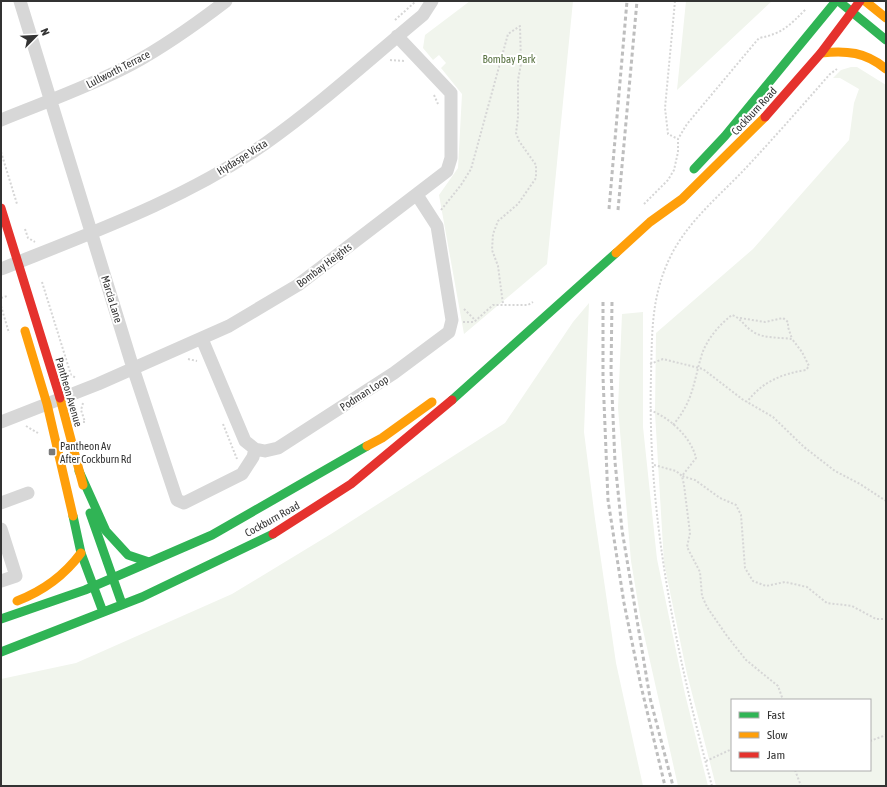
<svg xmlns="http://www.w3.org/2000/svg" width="887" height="787" viewBox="0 0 887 787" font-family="'Asap Condensed',sans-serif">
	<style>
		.green { fill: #f1f5ed; fill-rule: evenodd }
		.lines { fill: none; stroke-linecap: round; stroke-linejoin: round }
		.path { stroke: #d6d6d6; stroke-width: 2; stroke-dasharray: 2 2; stroke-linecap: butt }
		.street { stroke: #d7d7d7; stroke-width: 13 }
		.fast { stroke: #30b455; stroke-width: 9 }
		.slow { stroke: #ff9f0a; stroke-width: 9 }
		.jam { stroke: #e5322d; stroke-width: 9 }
		.rail { stroke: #bebebe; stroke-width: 3; stroke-dasharray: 4 3; stroke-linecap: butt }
		.poi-dot { fill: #7a7a7a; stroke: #fff; stroke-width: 1.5 }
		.labels { text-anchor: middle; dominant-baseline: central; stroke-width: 4; stroke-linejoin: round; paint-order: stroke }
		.park-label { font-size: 11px; fill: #56703f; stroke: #fff }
		.street-label { font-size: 11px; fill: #333; stroke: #fff }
		.poi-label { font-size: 11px; fill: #333; stroke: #fff; text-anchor: start }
	</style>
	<rect width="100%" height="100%" fill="#fff"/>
	<path class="green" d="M 470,1 L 573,1 L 547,264 L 464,334 L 439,195 L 458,168 L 462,94 L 441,68 L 446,63 L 439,55 L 433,60 L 423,48 L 425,35 Z
		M 686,1 L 772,1 L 677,90 Z
		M 851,67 L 857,67 L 886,85 L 886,786 L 716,786 L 687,674 L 664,563 L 655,413 L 656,333 L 753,249 L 849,140 L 854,103 L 859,89 L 840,78 L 833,78 L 841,70 ZM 732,700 L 870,700 L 870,770 L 732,770 Z
		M 589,303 L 584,432 L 595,519 L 616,663 L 643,786 L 1,786 L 1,679 L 76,663 L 232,594 L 331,534 L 505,423 L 573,322 Z
		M 643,312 L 643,427 L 657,559 L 685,694 L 708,786 L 678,786 L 641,621 L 631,561 L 618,408 L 622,314 Z"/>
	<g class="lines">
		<path class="path" d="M 675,1 L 665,108 L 668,134 L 678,139
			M 395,20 L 415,2
			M 390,60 L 404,61
			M 434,95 L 438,104
			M 1,152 L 17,204
			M 644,204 L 668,180 L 674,170 L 678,152 L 678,139 L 687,124 L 759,38 C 782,34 790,25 806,9
			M 441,210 L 461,185 L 471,169 L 508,34 L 520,26 L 521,64 L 518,80 L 518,117 L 516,133 L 519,141 L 536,165 L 536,178 L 518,204 L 498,221 L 493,234 L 492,250 L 498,266 L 503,304
			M 25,229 L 28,238 L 35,242
			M 42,282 L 71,375 L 76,378
			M 1,298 L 7,296
			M 1,306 L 9,333
			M 464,309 L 476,321
			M 740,318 L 765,322 L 783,318 L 788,322 L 788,327 L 792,339
			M 463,322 L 474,322 L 493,305 L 528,305 L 533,302
			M 188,359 L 197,361
			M 650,364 L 663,359 L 703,369 L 742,399 L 773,417 L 804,447 L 835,471 L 860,484 L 886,501
			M 650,410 C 670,418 691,437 696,458 L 682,476 L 695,480 L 720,498 L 736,505 L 741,515 L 745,568 L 753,581 L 766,586 L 785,582 L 807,587 L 827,603 L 852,606 L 876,619 L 886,619
			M 83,422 L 85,422 L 81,410 L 83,403
			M 223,424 L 237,459
			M 673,425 C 694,400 693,383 702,354 C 707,339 720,324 732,315 C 741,318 744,326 752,331 C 762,339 780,337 792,339 L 802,352 L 809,366 L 806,370 C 781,374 762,382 747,402
			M 26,426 L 38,433
			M 654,465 L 676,471 L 682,476 L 684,485 L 690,533 L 687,547 L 700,572 L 702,596 L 707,607 L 727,636 L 746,660 L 778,686 L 783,700
			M 870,741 L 886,735
			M 706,761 L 732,749
			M 795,770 L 801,786
			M 712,786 C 676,653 647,515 651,376 C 652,336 651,301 667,264 C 683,226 715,200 743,171 C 773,139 801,107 830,74 L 837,69"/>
		<path class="street" d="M 20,1 L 133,368 L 177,500 L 184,503 L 242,474 L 253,457 L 255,449
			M 1,120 C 45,102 91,86 132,64 C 165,46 196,24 226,1
			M 1,269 C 91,233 186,199 266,143 C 321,104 371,58 423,15 L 432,1
			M 202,339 L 245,441 L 255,449 L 265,451 L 278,448 L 394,373 L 449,332 L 452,320 L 437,226 L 417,195
			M 1,422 L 98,384 L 229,326 L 298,285 L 447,171 L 451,158 L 451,93 L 397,36
			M 1,503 L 28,493
			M 1,529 L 16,576 L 1,581"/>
		<path class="fast" d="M 841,3 L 886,40
			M 694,169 L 725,136 L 836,1
			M 452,400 L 616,253
			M 79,471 L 106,531 L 128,555 L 149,562
			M 90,513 L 122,604
			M 73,516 L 81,553 L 103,612
			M 1,619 L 85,590 L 212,535 L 367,446
			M 1,652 L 142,597 L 273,534"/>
		<path class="slow" d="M 865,1 L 886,18
			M 821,53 C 846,50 866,52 886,69
			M 616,253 L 650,222 L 682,199 L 765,117
			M 25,331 L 47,404 L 73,516
			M 60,398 L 83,485
			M 367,446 L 382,438 L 432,402
			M 17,601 C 43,591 64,576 81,553"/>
		<path class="jam" d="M 765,117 L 821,53 L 860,1
			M 1,208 L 60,398
			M 273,534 L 351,484 L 452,400"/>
		<path class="rail" d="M 609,209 L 627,1
			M 618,210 L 637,1
			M 603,302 L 603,377 L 608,500 L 624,603 L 641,686 L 665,786
			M 612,302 L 611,371 L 615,462 L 622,530 L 650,698 L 673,786"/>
	</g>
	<rect class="poi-dot" x="48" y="448" width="8" height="8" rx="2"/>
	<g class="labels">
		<g class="park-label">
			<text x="509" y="59">Bombay Park</text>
		</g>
		<g class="street-label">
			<text transform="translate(118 69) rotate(-27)">Lullworth Terrace</text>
			<text transform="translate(754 111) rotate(-47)">Cockburn Road</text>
			<text transform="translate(242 157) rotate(-32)">Hydaspe Vista</text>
			<text transform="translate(324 265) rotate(-37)">Bombay Heights</text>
			<text transform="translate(112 299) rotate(73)">Marcia Lane</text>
			<text transform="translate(69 392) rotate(74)">Pantheon Avenue</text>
			<text transform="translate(364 393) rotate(-33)">Podman Loop</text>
			<text transform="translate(272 519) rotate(-29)">Cockburn Road</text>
		</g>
		<g class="poi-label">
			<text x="60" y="446">Pantheon Av<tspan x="60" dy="13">After Cockburn Rd</tspan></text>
		</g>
	</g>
	<rect width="887" height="787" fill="none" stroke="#333333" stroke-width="4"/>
	<rect x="731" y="699" width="140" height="72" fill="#ffffff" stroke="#adadad"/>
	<rect x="739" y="712" width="20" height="6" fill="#30b455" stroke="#adadad"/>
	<text x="767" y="719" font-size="12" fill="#333333">Fast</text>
	<rect x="739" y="732" width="20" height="6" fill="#ff9f0a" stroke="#adadad"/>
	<text x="767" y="739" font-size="12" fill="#333333">Slow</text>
	<rect x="739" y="752" width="20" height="6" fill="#e5322d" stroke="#adadad"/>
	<text x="767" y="759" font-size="12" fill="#333333">Jam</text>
	<g transform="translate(36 36) rotate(66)" stroke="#ffffff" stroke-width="3" paint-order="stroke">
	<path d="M0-3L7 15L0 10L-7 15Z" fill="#333333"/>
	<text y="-6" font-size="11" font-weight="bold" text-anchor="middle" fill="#333333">N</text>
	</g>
</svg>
